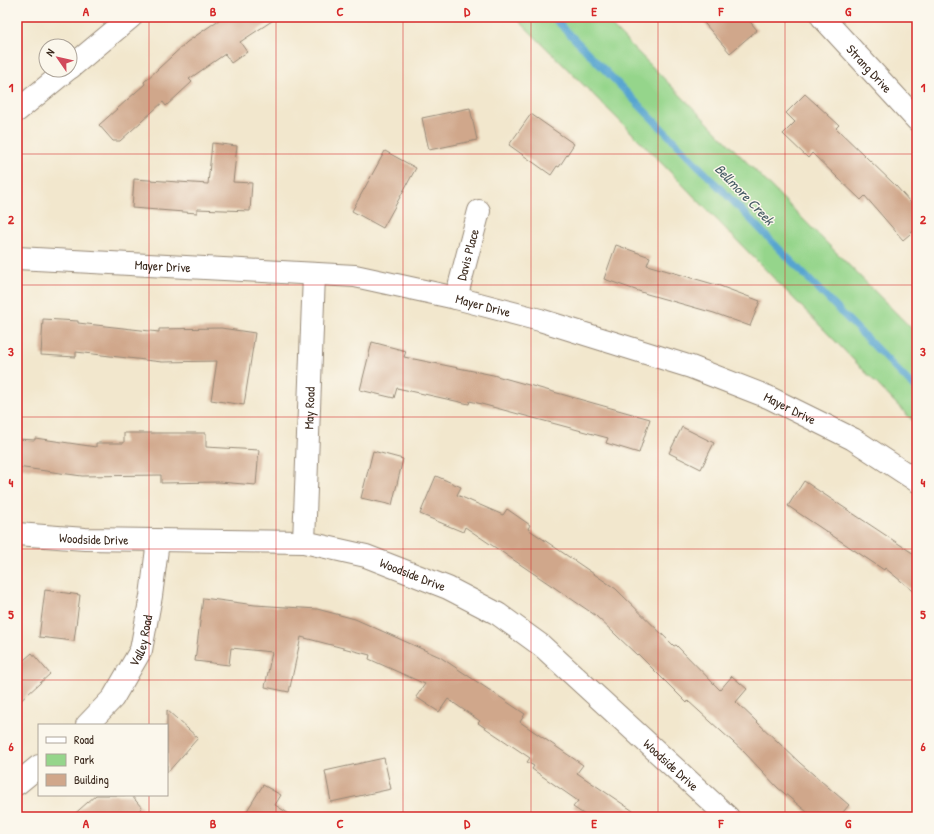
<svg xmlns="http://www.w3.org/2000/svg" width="934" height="834" viewBox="0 0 934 834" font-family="'Patrick Hand',sans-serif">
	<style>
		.green { fill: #95d58b; stroke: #688054 }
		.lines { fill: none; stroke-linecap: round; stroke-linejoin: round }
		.stream { stroke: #57a4d0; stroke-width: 7 }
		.building { fill: #d0a78b }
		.street-casing { stroke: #968876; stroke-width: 24 }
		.street { stroke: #fff; stroke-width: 22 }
		.grid { fill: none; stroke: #d62828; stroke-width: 1; stroke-opacity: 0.55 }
		.labels { text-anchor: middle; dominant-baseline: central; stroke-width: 3; stroke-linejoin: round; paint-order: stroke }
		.street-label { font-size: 13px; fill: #3b2a1e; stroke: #fbf7ec }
		.water-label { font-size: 14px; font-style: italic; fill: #465b65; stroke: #fbf7ec }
		.neatline { fill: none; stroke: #d62828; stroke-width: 1.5 }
		.grid-label { font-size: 13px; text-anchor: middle; font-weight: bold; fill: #d62828 }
	</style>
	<rect width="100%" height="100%" fill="#fbf7ec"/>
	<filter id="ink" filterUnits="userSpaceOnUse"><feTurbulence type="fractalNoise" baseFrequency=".025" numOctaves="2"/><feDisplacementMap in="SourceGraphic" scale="8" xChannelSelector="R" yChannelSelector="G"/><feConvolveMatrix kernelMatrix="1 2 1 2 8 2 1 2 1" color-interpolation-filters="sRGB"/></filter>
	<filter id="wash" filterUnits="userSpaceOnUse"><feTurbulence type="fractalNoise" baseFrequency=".012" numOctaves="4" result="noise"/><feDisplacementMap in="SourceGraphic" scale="16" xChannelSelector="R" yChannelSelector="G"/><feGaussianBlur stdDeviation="0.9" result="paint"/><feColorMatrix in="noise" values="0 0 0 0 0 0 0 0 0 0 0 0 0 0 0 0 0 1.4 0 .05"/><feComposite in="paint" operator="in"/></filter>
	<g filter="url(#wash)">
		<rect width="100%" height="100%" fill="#f2e7cd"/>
		<path class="green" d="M 515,17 L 603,17 L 917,334 L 917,425 L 640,141 Z"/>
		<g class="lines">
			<path class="stream" d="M 553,17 L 917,390"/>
		</g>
		<g id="blocks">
			<path class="building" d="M 223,17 L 278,17 L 240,42 L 247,52 L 231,63 L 225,54 L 189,79 L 192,82 L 166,106 L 163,102 L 120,141 L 113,141 L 99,125 L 145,84 L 144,82 L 187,42 Z
				M 699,17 L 746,17 L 757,30 L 730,53 Z
				M 805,94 L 839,125 L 836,128 L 896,186 L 917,210 L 917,228 L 903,240 L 865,196 L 861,200 L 812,153 L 808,158 L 783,134 L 795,122 L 786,113 Z
				M 470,108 L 477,140 L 429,150 L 422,118 Z
				M 531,114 L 574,144 L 559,167 L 557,166 L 551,175 L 509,145 Z
				M 212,143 L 237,146 L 233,182 L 252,183 L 250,211 L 197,209 L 197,213 L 132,208 L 134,179 L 208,184 Z
				M 385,151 L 416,168 L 383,228 L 352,211 Z
				M 616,245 L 650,257 L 647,265 L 720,286 L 760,301 L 750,326 L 714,313 L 647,294 L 604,279 Z
				M 43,319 L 78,321 L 78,323 L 159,332 L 159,329 L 221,328 L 255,333 L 244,405 L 211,400 L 217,361 L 162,362 L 76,352 L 76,357 L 41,355 Z
				M 372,342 L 406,351 L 404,357 L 493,375 L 650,419 L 639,453 L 606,443 L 608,438 L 470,401 L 469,404 L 397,388 L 394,398 L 360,390 Z
				M 682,427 L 714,443 L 701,469 L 669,453 Z
				M 124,433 L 206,433 L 206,447 L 259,450 L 256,485 L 219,482 L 161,483 L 161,475 L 82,476 L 17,467 L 17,439 L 35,440 L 35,438 L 96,447 L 96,443 L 124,443 Z
				M 373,451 L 403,459 L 392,505 L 361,498 Z
				M 436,476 L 461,487 L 457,495 L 503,515 L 507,509 L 530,525 L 528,529 L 616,589 L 674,646 L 676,645 L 720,690 L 732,676 L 747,689 L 736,702 L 800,763 L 849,805 L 839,817 L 813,817 L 778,788 L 744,752 L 688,701 L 687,703 L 638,654 L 637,655 L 595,615 L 465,527 L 463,532 L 420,514 Z
				M 804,481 L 917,556 L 917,594 L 885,568 L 884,570 L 788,506 Z
				M 45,590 L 80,595 L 74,641 L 39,637 Z
				M 203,598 L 255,605 L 317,609 L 355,619 L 440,657 L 525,714 L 520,722 L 583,765 L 577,773 L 642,817 L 588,817 L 573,807 L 578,801 L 532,769 L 534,766 L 527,762 L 530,758 L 478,723 L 480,721 L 448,699 L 439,712 L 416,697 L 425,684 L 369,659 L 370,655 L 301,637 L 289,692 L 265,687 L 272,652 L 231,648 L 229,665 L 195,661 Z
				M 32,653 L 50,674 L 17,704 L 17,666 Z
				M 167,710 L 198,738 L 167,773 Z
				M 384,758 L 391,789 L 331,802 L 325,771 Z
				M 263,785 L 281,795 L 275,805 L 294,817 L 243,817 Z
				M 96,795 L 131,795 L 142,808 L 132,817 L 71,817 Z"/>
		</g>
	</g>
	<g filter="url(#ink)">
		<use href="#blocks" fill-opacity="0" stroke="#968876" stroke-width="1"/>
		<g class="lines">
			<g class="street-casing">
				<g id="street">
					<path id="s1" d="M 822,17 L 917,120"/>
					<path d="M 70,68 L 131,17"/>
					<path d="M 17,111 L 67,70"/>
					<path id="s2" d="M 17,258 L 355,276 L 456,298 L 540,320 L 691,367 L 768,397 L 853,439 L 917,481"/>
					<path id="s3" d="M 456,298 L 479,211"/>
					<path id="s4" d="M 17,534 L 85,539 L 304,542 L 366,556 L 448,588 L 498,614 L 542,646 L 728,817"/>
					<path id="s5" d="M 304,542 L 314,275"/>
					<path id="s6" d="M 87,725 L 113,698 L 141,650 L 151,596 L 158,541"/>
					<path d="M 17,784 L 39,766"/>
				</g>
			</g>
			<use href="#street" class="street"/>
		</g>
	</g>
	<path class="grid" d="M 149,17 L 149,725M 276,17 L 276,817M 403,17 L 403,817M 531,17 L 531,817M 658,17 L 658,817M 785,17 L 785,817M 17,154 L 917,154M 17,285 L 917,285M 17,417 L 917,417M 17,549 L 917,549M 17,680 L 917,680M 149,795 L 149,817"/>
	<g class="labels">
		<g class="street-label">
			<text stroke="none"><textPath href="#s1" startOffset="70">Strang Drive</textPath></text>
			<text stroke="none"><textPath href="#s3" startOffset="45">Davis Place</textPath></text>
			<text stroke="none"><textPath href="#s2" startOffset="146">Mayer Drive</textPath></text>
			<text stroke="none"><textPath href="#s2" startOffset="470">Mayer Drive</textPath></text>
			<text stroke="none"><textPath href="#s2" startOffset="794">Mayer Drive</textPath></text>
			<text stroke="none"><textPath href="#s5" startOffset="134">May Road</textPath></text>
			<text stroke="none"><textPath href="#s4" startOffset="77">Woodside Drive</textPath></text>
			<text stroke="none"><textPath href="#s4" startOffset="401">Woodside Drive</textPath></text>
			<text stroke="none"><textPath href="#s6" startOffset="102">Valley Road</textPath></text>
			<text stroke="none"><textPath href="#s4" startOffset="725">Woodside Drive</textPath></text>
		</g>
		<g class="water-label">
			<text transform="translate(745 194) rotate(46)">Bellmore Creek</text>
		</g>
	</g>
	<rect width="934" height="834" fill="none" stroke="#fbf7ec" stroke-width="44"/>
	<rect x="38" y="724" width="130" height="72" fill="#fbf7ec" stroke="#aea59a"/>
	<rect x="46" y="737" width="20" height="6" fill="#ffffff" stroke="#aea59a"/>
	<text x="74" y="744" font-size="12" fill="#3b2a1e">Road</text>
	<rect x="46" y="754" width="20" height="12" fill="#95d58b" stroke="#aea59a"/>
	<text x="74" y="764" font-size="12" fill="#3b2a1e">Park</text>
	<rect x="46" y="774" width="20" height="12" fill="#d0a78b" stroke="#aea59a"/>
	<text x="74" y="784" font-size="12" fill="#3b2a1e">Building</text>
	<g transform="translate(58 58) rotate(304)"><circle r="19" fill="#fbf7ec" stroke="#aea59a"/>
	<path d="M0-3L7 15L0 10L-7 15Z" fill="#d1495b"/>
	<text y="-6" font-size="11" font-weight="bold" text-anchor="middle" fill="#3b2a1e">N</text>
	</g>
	<rect x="22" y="22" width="890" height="790" class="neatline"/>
	<g class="grid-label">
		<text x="86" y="16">A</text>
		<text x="213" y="16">B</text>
		<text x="340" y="16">C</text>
		<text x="467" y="16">D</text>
		<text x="594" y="16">E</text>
		<text x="721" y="16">F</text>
		<text x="848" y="16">G</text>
		<text x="11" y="92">1</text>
		<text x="923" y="92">1</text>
		<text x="11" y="224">2</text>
		<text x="923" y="224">2</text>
		<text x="11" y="356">3</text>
		<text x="923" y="356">3</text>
		<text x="11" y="487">4</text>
		<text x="923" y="487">4</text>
		<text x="11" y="619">5</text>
		<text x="923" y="619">5</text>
		<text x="11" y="751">6</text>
		<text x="923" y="751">6</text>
		<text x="86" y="828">A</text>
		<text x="213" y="828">B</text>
		<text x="340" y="828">C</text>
		<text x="467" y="828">D</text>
		<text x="594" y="828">E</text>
		<text x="721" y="828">F</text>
		<text x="848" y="828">G</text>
	</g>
</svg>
